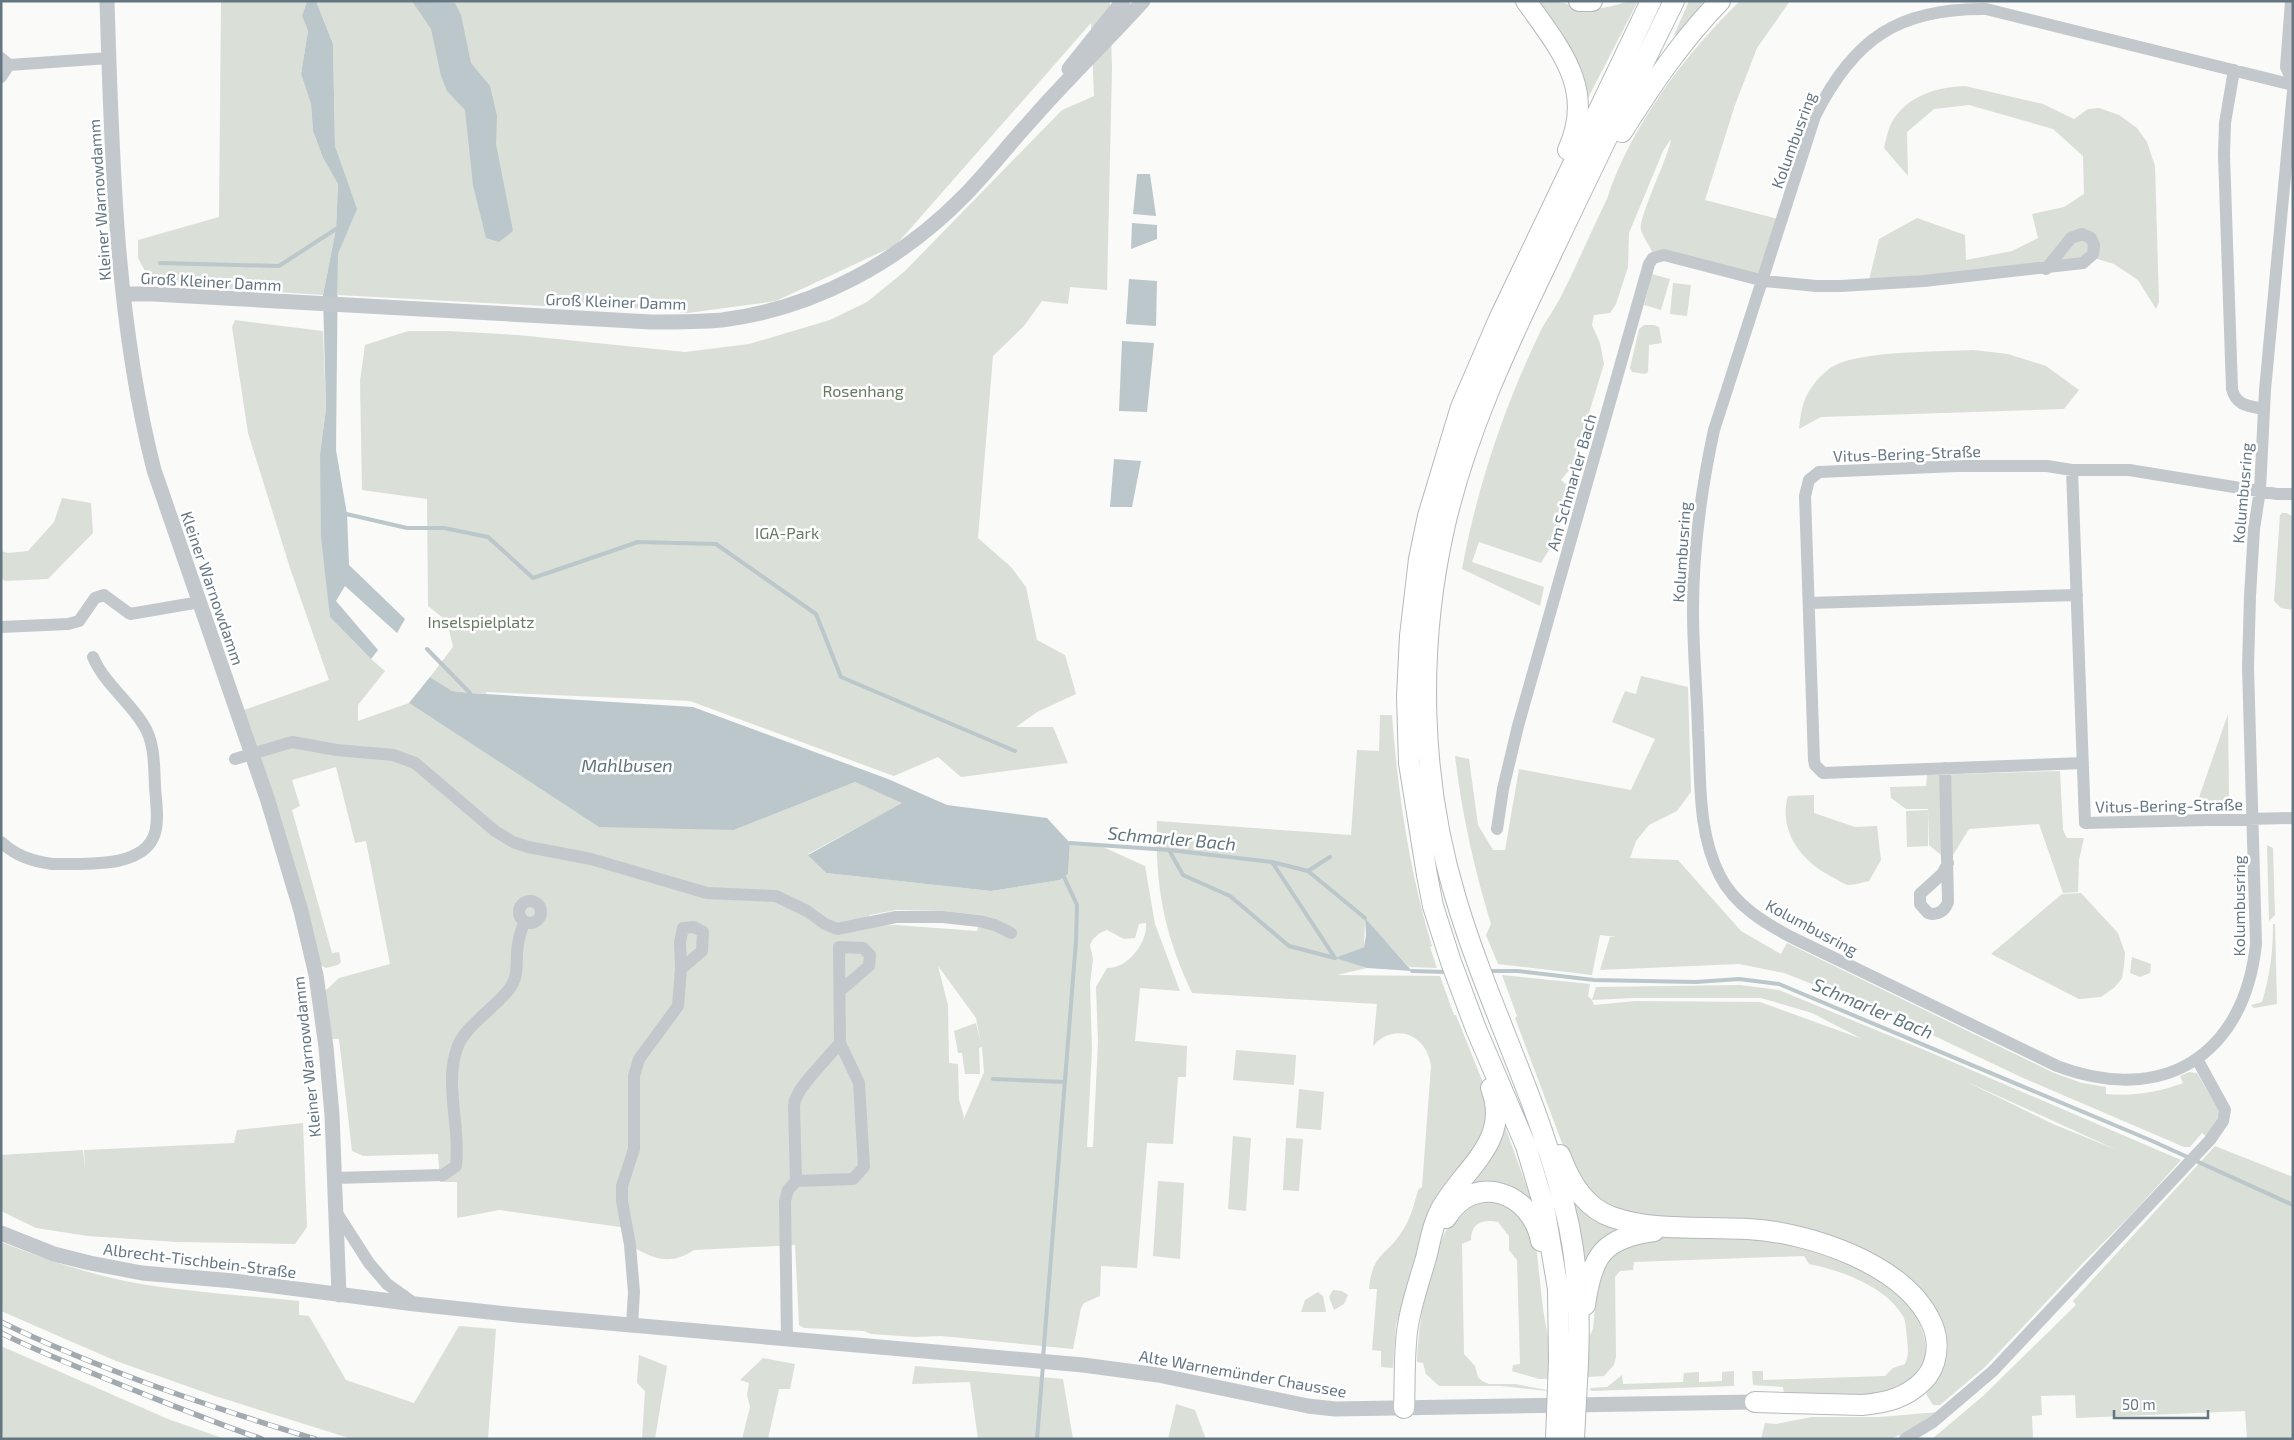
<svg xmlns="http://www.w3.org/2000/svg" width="2294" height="1440" viewBox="0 0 2294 1440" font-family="'Exo 2',sans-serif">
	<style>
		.green { fill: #dadfd7; fill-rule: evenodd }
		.water { fill: #bbc7cb }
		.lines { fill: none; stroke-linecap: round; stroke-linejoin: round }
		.stream { stroke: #bbc7cb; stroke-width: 4 }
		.trunk-casing { stroke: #b4b9bd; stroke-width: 22 }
		.minor { stroke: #c3c8cc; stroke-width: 12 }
		.tertiary { stroke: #c3c8cc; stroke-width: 15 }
		.trunk { stroke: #fff; stroke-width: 20 }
		.rail-casing { stroke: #a2aab0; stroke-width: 5.5 }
		.rail { stroke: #fff; stroke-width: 4; stroke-dasharray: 11; stroke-linecap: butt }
		.trunk-bridge-casing { stroke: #b4b9bd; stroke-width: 22; stroke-linecap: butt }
		.trunk-bridge { stroke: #fff; stroke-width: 20 }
		.labels { text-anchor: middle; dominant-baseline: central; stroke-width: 5; stroke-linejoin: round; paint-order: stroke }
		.street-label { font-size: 16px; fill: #657683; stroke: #fff }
		.park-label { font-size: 16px; fill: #687a64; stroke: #fff }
		.water-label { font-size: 18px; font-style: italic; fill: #60757c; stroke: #fff }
	</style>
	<rect width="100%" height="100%" fill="#fafaf8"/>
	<path class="green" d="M 221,1 L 307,1 L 302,16 L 308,31 L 301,74 L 311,104 L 313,131 L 323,158 L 338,184 L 336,229 L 323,295 L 152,284 L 138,258 L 138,240 L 219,217 Z
		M 316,1 L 1110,1 L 1112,69 L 1107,290 L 1070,287 L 1068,304 L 1042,301 L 1024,326 L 993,356 L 978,538 L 1011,567 L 1026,587 L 1037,640 L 1065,655 L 1076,694 L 1037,712 L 1016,727 L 1053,727 L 1068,763 L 961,777 L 938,757 L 894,776 L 690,701 L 486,692 L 486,694 L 452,691 L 430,677 L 453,647 L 447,621 L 428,606 L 427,499 L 362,490 L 360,381 L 365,345 L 408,331 L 448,331 L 518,335 L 685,352 L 749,344 L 830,320 L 867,302 L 905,271 L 1062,110 L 1094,96 L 1091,23 L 896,245 L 776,301 L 688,313 L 579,303 L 570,295 L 545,296 L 545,306 L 338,295 L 338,254 L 356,209 L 335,146 L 333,44 Z
		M 1533,1 C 1539,1 1546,0 1553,1 C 1567,3 1580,9 1595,9 C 1611,8 1623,1 1638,1 L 1584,106 Z
		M 1689,1 L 1710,1 L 1678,35 L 1674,35 Z
		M 1740,1 L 1790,1 L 1757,48 L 1735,105 L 1705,200 L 1778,219 L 1760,275 L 1653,254 C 1650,246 1643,237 1641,230 C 1637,220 1669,156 1671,139 L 1663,151 L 1629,233 L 1628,267 L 1616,304 L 1610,313 L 1594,315 L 1592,325 L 1600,343 L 1604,364 L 1573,465 L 1561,480 L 1568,486 L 1557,537 L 1541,563 L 1479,542 L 1472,562 L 1544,587 L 1540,606 L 1462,569 C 1477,487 1505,404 1542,328 C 1547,319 1553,311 1558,302 C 1576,268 1590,233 1607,199 C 1630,127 1686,53 1740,1 Z
		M 1965,86 L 2043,104 L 2074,119 L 2088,109 L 2099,108 L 2119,115 L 2137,128 L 2147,142 L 2155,166 L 2159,302 L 2156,309 L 2138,280 L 2114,264 L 2091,257 L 1868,284 L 1879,239 L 1917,218 L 1965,235 L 1966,260 L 2012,251 L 2038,238 L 2032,214 L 2064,207 L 2084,194 L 2083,156 L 2053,129 L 1969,105 L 1934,109 L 1907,132 L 1908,176 L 1884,148 C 1886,140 1888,129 1892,122 C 1907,96 1936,87 1965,86 Z
		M 1652,274 L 1670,279 L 1661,310 L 1644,305 Z
		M 1673,283 L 1691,285 L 1687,316 L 1670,314 Z
		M 235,320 L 323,331 L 326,409 L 320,454 L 330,617 L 371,659 L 385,671 L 358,705 L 358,721 L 409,703 L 595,824 L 734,830 L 855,782 L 903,803 L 808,854 L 826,873 L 991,891 L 1060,880 L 1068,874 L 1070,843 L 1101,846 L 1145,866 L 1155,924 L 1180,991 L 1140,988 L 1135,1041 L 1187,1046 L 1186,1077 L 1178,1077 L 1173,1144 L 1147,1143 L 1137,1268 L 1101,1266 L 1100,1296 L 1084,1303 L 1081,1308 L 1073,1349 L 941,1336 L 915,1337 L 871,1334 L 864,1331 L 804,1328 L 799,1325 L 795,1245 L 694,1250 C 670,1266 653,1259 630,1245 L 627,1228 L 499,1210 L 457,1218 L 457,1182 L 440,1182 L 438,1154 L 363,1156 L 352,1151 L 339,1039 L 332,1039 L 324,992 L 339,978 L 390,964 L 366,841 L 355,843 L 336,767 L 292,780 L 300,806 L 292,810 L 332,953 L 339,952 L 341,962 L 338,965 L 326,968 L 320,965 L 244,710 L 329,680 L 290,568 L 248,433 L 232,327 ZM 896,910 L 943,911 L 981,915 L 977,931 L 896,925 L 872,926 L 869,915 ZM 1146,923 C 1148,943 1127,969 1107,968 L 1096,987 L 1098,1042 L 1093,1147 L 1087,1147 L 1092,1049 L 1090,984 L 1093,959 L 1090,945 L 1093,939 L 1100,933 L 1107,930 L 1124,939 L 1135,938 L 1139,924 ZM 938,966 L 976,1018 L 981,1044 L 976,1023 L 954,1031 L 958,1053 L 962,1053 L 965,1074 L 980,1074 L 979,1048 L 982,1047 L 984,1072 L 963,1121 L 964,1117 L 959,1099 L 958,1064 L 949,1063 L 948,1005 Z
		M 1644,325 L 1654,325 L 1659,327 L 1662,343 L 1649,345 L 1648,372 L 1645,374 L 1632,372 L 1630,368 L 1639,329 Z
		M 1973,350 L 2008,354 L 2046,366 L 2079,390 L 2064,409 L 1821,417 L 1799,429 C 1800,420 1801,410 1804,402 C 1808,390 1819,376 1829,369 C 1854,350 1939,352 1973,350 Z
		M 62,498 L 91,503 L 93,533 L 48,579 L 5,581 L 1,578 L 1,551 L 8,553 L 28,551 L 54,522 Z
		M 2282,513 L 2287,513 L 2293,517 L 2293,610 L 2281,608 L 2274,601 L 2280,515 Z
		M 1641,676 L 1688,687 L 1691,792 L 1677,811 L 1649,825 L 1636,841 L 1630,858 L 1678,860 L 1741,931 L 1781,954 L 1787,943 L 2054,1073 L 2082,1083 L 2106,1087 L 2106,1094 C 2133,1096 2157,1093 2183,1083 L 2180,1076 L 2189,1072 L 2197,1073 L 2219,1111 L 2217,1119 L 2206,1136 L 2202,1133 L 2190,1147 L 2184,1147 L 2023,1078 L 1884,1012 L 1784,973 L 1739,964 L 1600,970 L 1610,937 L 1617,937 L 1600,935 L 1592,975 L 1498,964 L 1486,935 L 1491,924 C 1474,869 1462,814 1455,756 L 1469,759 L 1478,825 L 1493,850 L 1505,850 L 1519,769 L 1631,790 L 1655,739 L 1612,722 L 1625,691 L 1636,694 Z
		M 2228,714 L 2229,797 L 2221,805 L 2196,806 Z
		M 1380,715 L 1392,715 C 1398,794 1409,870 1432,946 L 1430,947 L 1437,968 L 1409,967 L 1365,919 L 1364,947 L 1336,958 L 1367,968 L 1337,975 L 1440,976 L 1454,1015 L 1456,1015 L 1484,1085 L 1489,1119 L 1401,1309 L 1396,1325 L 1393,1368 L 1381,1367 L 1381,1351 L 1372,1350 L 1377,1289 L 1369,1289 C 1372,1254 1385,1257 1401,1233 C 1410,1221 1414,1205 1418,1190 L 1422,1187 L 1431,1066 C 1427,1034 1394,1022 1373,1046 L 1377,1004 L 1192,993 C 1164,933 1155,887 1157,821 L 1351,835 L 1357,750 L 1379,751 Z
		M 2060,771 L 2063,830 L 2067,838 L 2084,838 L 2079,860 L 2078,892 L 2063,893 L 2039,824 L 1969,829 L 1953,855 L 1941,855 L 1929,845 L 1928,809 L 1906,809 L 1891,798 L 1890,787 L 1926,786 L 1927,775 Z
		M 1814,795 L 1814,813 L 1855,827 L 1877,826 L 1881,860 L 1869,881 C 1863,882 1855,885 1849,885 C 1844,885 1837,879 1832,877 C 1801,861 1778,831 1788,796 Z
		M 1928,810 L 1928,846 L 1907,847 L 1906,811 Z
		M 2267,845 L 2273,848 L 2275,915 L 2269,921 Z
		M 2081,893 L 2118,933 L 2125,953 L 2124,966 L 2122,978 L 2115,987 L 2101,997 L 2079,999 L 1991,954 L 2062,894 Z
		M 2273,924 L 2275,924 L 2277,1004 L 2254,1008 L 2251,1005 L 2262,1002 C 2270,976 2273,952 2273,924 Z
		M 2132,957 L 2151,964 L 2150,973 L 2140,977 L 2130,973 Z
		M 1502,975 L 1590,984 L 1588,996 L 1592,1000 L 1596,987 L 1740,985 L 1779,990 L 1934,1054 L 2181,1160 L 2133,1213 L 2082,1264 L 1985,1367 L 1940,1405 L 1933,1405 L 1926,1394 C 1935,1382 1945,1369 1947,1354 C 1953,1310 1906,1272 1870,1255 C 1857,1249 1823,1247 1807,1245 C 1748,1235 1689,1226 1630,1217 L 1597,1203 L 1571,1167 L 1515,1018 L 1517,1016 ZM 1634,998 L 1761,998 L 1812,1013 L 1862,1039 L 1760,1002 L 1635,1001 L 1594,1005 L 1592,1000 ZM 1963,1080 L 2117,1150 L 2053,1124 Z
		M 1236,1050 L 1296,1055 L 1294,1085 L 1233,1080 Z
		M 1299,1089 L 1324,1092 L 1321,1130 L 1296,1128 Z
		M 303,1123 L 307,1227 L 295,1244 L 177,1242 L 88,1236 L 36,1228 L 1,1211 L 1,1155 L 83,1150 L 85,1170 L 84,1150 L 234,1143 L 237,1130 Z
		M 1504,1124 L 1532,1201 L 1534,1210 L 1526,1201 L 1455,1196 Z
		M 1233,1136 L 1251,1138 L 1246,1211 L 1228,1209 Z
		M 1286,1138 L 1303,1139 L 1299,1191 L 1283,1190 Z
		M 2215,1146 L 2293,1177 L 2293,1439 L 2247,1439 L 2245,1411 L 2076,1418 L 2075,1395 L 2041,1396 L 2042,1415 L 2032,1416 L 2033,1439 L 1932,1439 L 1983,1396 L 2076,1305 L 2073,1301 Z
		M 1158,1181 L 1184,1183 L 1180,1259 L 1153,1256 Z
		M 1569,1192 L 1627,1227 L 1586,1266 L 1579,1223 Z
		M 1487,1199 L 1516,1207 L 1536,1245 L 1543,1309 L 1549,1343 L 1549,1379 L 1539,1379 L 1512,1371 L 1513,1365 L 1520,1364 L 1517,1260 L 1509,1250 L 1509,1236 L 1498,1222 C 1483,1219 1471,1223 1471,1240 L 1462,1244 L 1464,1354 L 1475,1366 L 1478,1377 L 1482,1381 L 1489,1384 L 1515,1384 L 1547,1390 L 1547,1391 L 1501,1386 L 1439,1386 L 1426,1374 L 1423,1363 L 1417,1362 C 1418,1324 1431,1239 1459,1212 C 1465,1206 1479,1202 1487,1199 Z
		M 1738,1235 C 1763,1240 1792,1242 1816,1250 C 1829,1254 1842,1261 1855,1267 C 1864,1271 1875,1274 1883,1279 C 1921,1307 1953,1371 1890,1392 C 1867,1400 1811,1394 1784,1393 L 1783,1387 L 1753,1385 L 1752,1371 L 1763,1371 L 1763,1380 L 1885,1376 L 1893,1368 L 1905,1364 C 1909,1355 1908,1348 1907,1338 C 1906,1332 1906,1324 1904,1318 C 1888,1287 1840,1270 1809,1264 L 1804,1256 L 1634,1262 L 1633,1270 L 1620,1271 L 1615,1277 L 1616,1357 L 1614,1365 L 1604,1376 L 1587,1377 L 1587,1341 L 1593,1329 L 1598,1276 L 1602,1265 L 1621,1246 L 1657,1236 Z
		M 1,1242 C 41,1258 83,1272 125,1281 C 182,1292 242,1295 299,1301 L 299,1315 L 309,1316 L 346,1380 L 414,1403 L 459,1326 L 496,1329 L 488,1439 L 352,1439 L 215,1396 L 116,1361 L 1,1311 Z
		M 1333,1290 L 1342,1291 L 1348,1295 L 1344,1304 L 1334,1310 L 1329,1297 Z
		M 1318,1292 L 1323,1296 L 1326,1312 L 1301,1312 L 1305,1300 Z
		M 1,1346 L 168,1419 L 225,1439 L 1,1439 Z
		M 639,1355 L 667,1366 L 655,1439 L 642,1439 L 645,1391 L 637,1383 Z
		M 763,1358 L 795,1364 L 790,1389 L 779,1389 L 768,1439 L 742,1439 L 750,1407 L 747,1395 L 749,1383 L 740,1380 Z
		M 915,1366 L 1063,1379 L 1073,1439 L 978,1439 L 970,1382 L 912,1384 Z
		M 1734,1371 L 1734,1386 L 1591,1391 L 1590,1388 L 1607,1387 L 1622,1375 L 1623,1384 L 1683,1382 L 1684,1373 L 1699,1372 L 1699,1382 L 1722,1381 L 1722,1372 Z
		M 1176,1404 L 1195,1410 L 1206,1439 L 1168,1439 Z
		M 1938,1412 L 1907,1432 L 1890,1439 L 1761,1439 L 1765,1423 L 1776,1424 L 1812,1417 L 1880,1417 Z"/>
	<path class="water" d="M 307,1 L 316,1 L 333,44 L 335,146 L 357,209 L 338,254 L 336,450 L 347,514 L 349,565 L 405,619 L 397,633 L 345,586 L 336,601 L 378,650 L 371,659 L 330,617 L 321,537 L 320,454 L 326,409 L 323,295 L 336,229 L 338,184 L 323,158 L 313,131 L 311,104 L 301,74 L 308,31 L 302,16 Z
		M 412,1 L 455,3 L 461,15 L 471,63 L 490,86 L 497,116 L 496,144 L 513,231 L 499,242 L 486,238 L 473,185 L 465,110 L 447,91 L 441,76 L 431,29 Z
		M 1137,174 L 1150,174 L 1156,216 L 1133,214 Z
		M 1132,223 L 1157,225 L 1157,239 L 1131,249 Z
		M 1129,279 L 1157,281 L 1156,326 L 1126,324 Z
		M 1122,341 L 1154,343 L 1147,412 L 1119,411 Z
		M 1114,459 L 1141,461 L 1132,507 L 1110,507 Z
		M 430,677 L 452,691 L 470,693 L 693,707 L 888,779 L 947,805 L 1047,818 L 1070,843 L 1068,874 L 1060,880 L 991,891 L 826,873 L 808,855 L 902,803 L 855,782 L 734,830 L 599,827 L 409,703 Z
		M 1365,918 L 1412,971 L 1367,968 L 1335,958 L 1364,947 L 1366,935 Z"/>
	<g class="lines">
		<path class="stream" d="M 160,263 L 279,266 L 336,229 L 341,229
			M 342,513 L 407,528 L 444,528 L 488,537 L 533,578 L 638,542 L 716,544 L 816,614 L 841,677 L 1015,751
			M 427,649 L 470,693
			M 1070,843 L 1169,850 L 1272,862 L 1335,958
			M 1169,850 L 1183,875 L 1230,896 L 1289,946 L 1335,958
			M 1272,862 L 1308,871 L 1365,918
			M 1308,871 L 1330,857
			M 1412,971 L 1447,972
			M 1487,971 L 1518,971 L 1594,980 L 1696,982 L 1739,979 L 1779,984 L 2150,1140 L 2293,1205
			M 993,1079 L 1065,1082
			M 1043,1358 L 1076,941 L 1077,905 L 1064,877
			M 1037,1439 L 1043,1365"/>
		<g class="trunk-casing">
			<path id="trunk" d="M 1526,1 C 1560,49 1596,89 1568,150
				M 1579,1 L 1592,1
				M 1622,132 C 1651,86 1682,40 1720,1
				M 1560,1155 C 1569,1180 1585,1208 1612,1217 C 1654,1232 1703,1226 1748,1229 C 1808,1232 1906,1264 1932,1324 C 1940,1342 1938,1366 1923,1381 C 1906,1398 1886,1403 1862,1405 L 1755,1402
				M 1446,1218 C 1474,1171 1532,1192 1541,1241
				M 1585,1305 C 1592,1255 1603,1238 1654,1231
				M 1559,1361 L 1558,1289 L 1544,1206 L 1526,1146 L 1476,1029 L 1451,962 L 1433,906 L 1427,875 L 1409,763 L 1407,696 L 1410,636 L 1419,559 L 1428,516 L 1461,407 L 1499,319 L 1651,1
				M 1578,1362 C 1580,1317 1578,1270 1569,1226 C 1545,1112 1489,1010 1456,899 C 1420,780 1417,650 1444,529 C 1465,435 1507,346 1548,261 C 1589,174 1631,88 1674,1
				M 1404,1408 C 1405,1383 1404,1357 1407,1332 C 1410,1307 1419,1282 1426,1258 C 1430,1242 1432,1226 1440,1211 C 1462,1169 1512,1142 1491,1088"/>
		</g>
		<path class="minor" d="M 2291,1 L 2286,67 L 2293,83
			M 1,58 L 9,65 L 109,58
			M 2234,70 L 2225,123 L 2224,155 L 2232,389 C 2236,406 2249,406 2264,409
			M 1,77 L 9,65
			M 2293,85 L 1986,9 C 1899,8 1854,38 1815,116 L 1714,430 C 1701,490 1693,549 1693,610 C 1693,651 1697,691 1698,731 C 1701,780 1697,831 1720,876 C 1735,905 1763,922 1791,937 L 2057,1066 C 2163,1106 2244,1056 2256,944 L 2248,667 L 2250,596 L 2254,529 L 2260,490 L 2265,390 L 2293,91
			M 2072,470 L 2085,823 L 2293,818
			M 1809,603 L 2077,595
			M 1,627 L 68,624 L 79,621 L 95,598 L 104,595 L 130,614 L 200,602
			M 235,759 L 292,742 L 337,750 L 393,755 L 415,763 L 495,831 L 513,842 L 528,847 L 591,859 L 707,893 L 776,896 L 807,911 L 825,924 L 837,929 L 896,917 L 943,917 L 979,921 L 995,925 L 1011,933
			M 2083,763 L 1823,773 L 1815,765 L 1814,760 L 1805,496 L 1809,480 L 1819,472 L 1957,466 L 2047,466 L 2072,470 L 2129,470 L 2277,494 L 2293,494
			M 1945,768 L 1948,902 C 1945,911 1937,916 1928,913 L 1920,904 L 1920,894 L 1942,874 L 1948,863
			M 1497,829 L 1503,789 L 1518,726 L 1649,264 L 1653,258 L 1664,255 L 1764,281 L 1816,286 L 1841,286 L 1924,281 L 2083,263 L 2093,254 L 2094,245 L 2091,238 L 2082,234 L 2071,238 L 2046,269
			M 1,842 C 16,856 32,861 52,864 C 82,863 144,870 155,833 C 159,819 156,802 155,787 C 154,766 155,742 143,724 C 128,700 104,683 93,657
			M519 912a11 11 0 1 1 22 0a11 11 0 1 1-22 0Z
			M 334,1178 L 443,1175 L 456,1166 C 461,1128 444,1085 457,1048 C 465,1025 496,1008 510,988 C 520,974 515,960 518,944 C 519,936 522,929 524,922
			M 796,1181 L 853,1179 L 864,1167 L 859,1083 L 840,1043
			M 335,1210 L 369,1263 L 387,1284 L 415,1304
			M 632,1325 L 634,1292 L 630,1245 L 622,1201 L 622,1186 L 634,1149 L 634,1076 L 639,1059 L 678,1006 L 681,969 L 680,942 L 683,928 L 694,927 L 703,932 L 702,951 L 681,969
			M 787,1339 L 785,1201 L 788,1190 L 796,1181 L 794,1106 L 795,1100 L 800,1090 L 810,1077 L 840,1043 L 839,947 L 863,948 L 870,955 L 869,966 L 841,990
			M 1905,1439 L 1933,1422 L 1993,1371 L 2210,1140 L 2223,1121 L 2225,1110 L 2197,1059"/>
		<path class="tertiary" d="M 107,1 C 112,158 115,317 154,470 L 268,801 L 301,911 L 316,975 L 326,1047 L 332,1115 L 339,1295
			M 1069,69 L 1123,1
			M 123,294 L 153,294 L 651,322 C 674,322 699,322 722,320 C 816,308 901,261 966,194 C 990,169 1011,142 1034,117 C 1069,77 1107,41 1143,1
			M 1,1233 L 54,1254 L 90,1263 L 142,1273 L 234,1281 L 415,1304 L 517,1315 L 1083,1365 L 1158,1375 L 1308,1406 L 1335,1409 L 1755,1402"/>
		<use href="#trunk" class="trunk"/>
		<g class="rail-casing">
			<path id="rail" d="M 1,1322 C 102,1371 208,1406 315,1439
				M 1,1333 C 43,1354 87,1371 131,1389 C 174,1406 218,1424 262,1439"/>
		</g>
		<use href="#rail" class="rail"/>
		<g class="trunk-bridge-casing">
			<path id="trunk-bridge" d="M 1556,1439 L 1559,1361
				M 1574,1439 L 1578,1362"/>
		</g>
		<use href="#trunk-bridge" class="trunk-bridge"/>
	</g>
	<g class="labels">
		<g class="street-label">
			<text transform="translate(1793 140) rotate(-70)">Kolumbusring</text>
			<text transform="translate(99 200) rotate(-94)">Kleiner Warnowdamm</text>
			<text transform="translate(211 281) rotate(3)">Groß Kleiner Damm</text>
			<text transform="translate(616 301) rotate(2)">Groß Kleiner Damm</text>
			<text transform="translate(1907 453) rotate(-2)">Vitus-Bering-Straße</text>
			<text transform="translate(1571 482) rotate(-74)">Am Schmarler Bach</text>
			<text transform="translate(2242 493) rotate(-85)">Kolumbusring</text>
			<text transform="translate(1681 552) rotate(-86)">Kolumbusring</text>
			<text transform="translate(213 588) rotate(71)">Kleiner Warnowdamm</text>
			<text transform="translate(2169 805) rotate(-1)">Vitus-Bering-Straße</text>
			<text transform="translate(2238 906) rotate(-90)">Kolumbusring</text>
			<text transform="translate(1812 927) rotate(28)">Kolumbusring</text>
			<text transform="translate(306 1057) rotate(-96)">Kleiner Warnowdamm</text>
			<text transform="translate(200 1260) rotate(7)">Albrecht-Tischbein-Straße</text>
			<text transform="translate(1243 1373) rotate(10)">Alte Warnemünder Chaussee</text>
		</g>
		<g class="park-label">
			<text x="863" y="390">Rosenhang</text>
			<text x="787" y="532">IGA-Park</text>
			<text x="481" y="621">Inselspielplatz</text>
		</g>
		<g class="water-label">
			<text x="627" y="765">Mahlbusen</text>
			<text transform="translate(1172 838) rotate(5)">Schmarler Bach</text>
			<text transform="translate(1873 1008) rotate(23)">Schmarler Bach</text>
		</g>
	</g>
	<rect width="2294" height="1440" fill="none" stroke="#657683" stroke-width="5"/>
	<path d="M2114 1410v8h94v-8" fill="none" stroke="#657683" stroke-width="2.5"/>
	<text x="2122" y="1410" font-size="15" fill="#657683" stroke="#ffffff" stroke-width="4" paint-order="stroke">50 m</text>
</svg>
